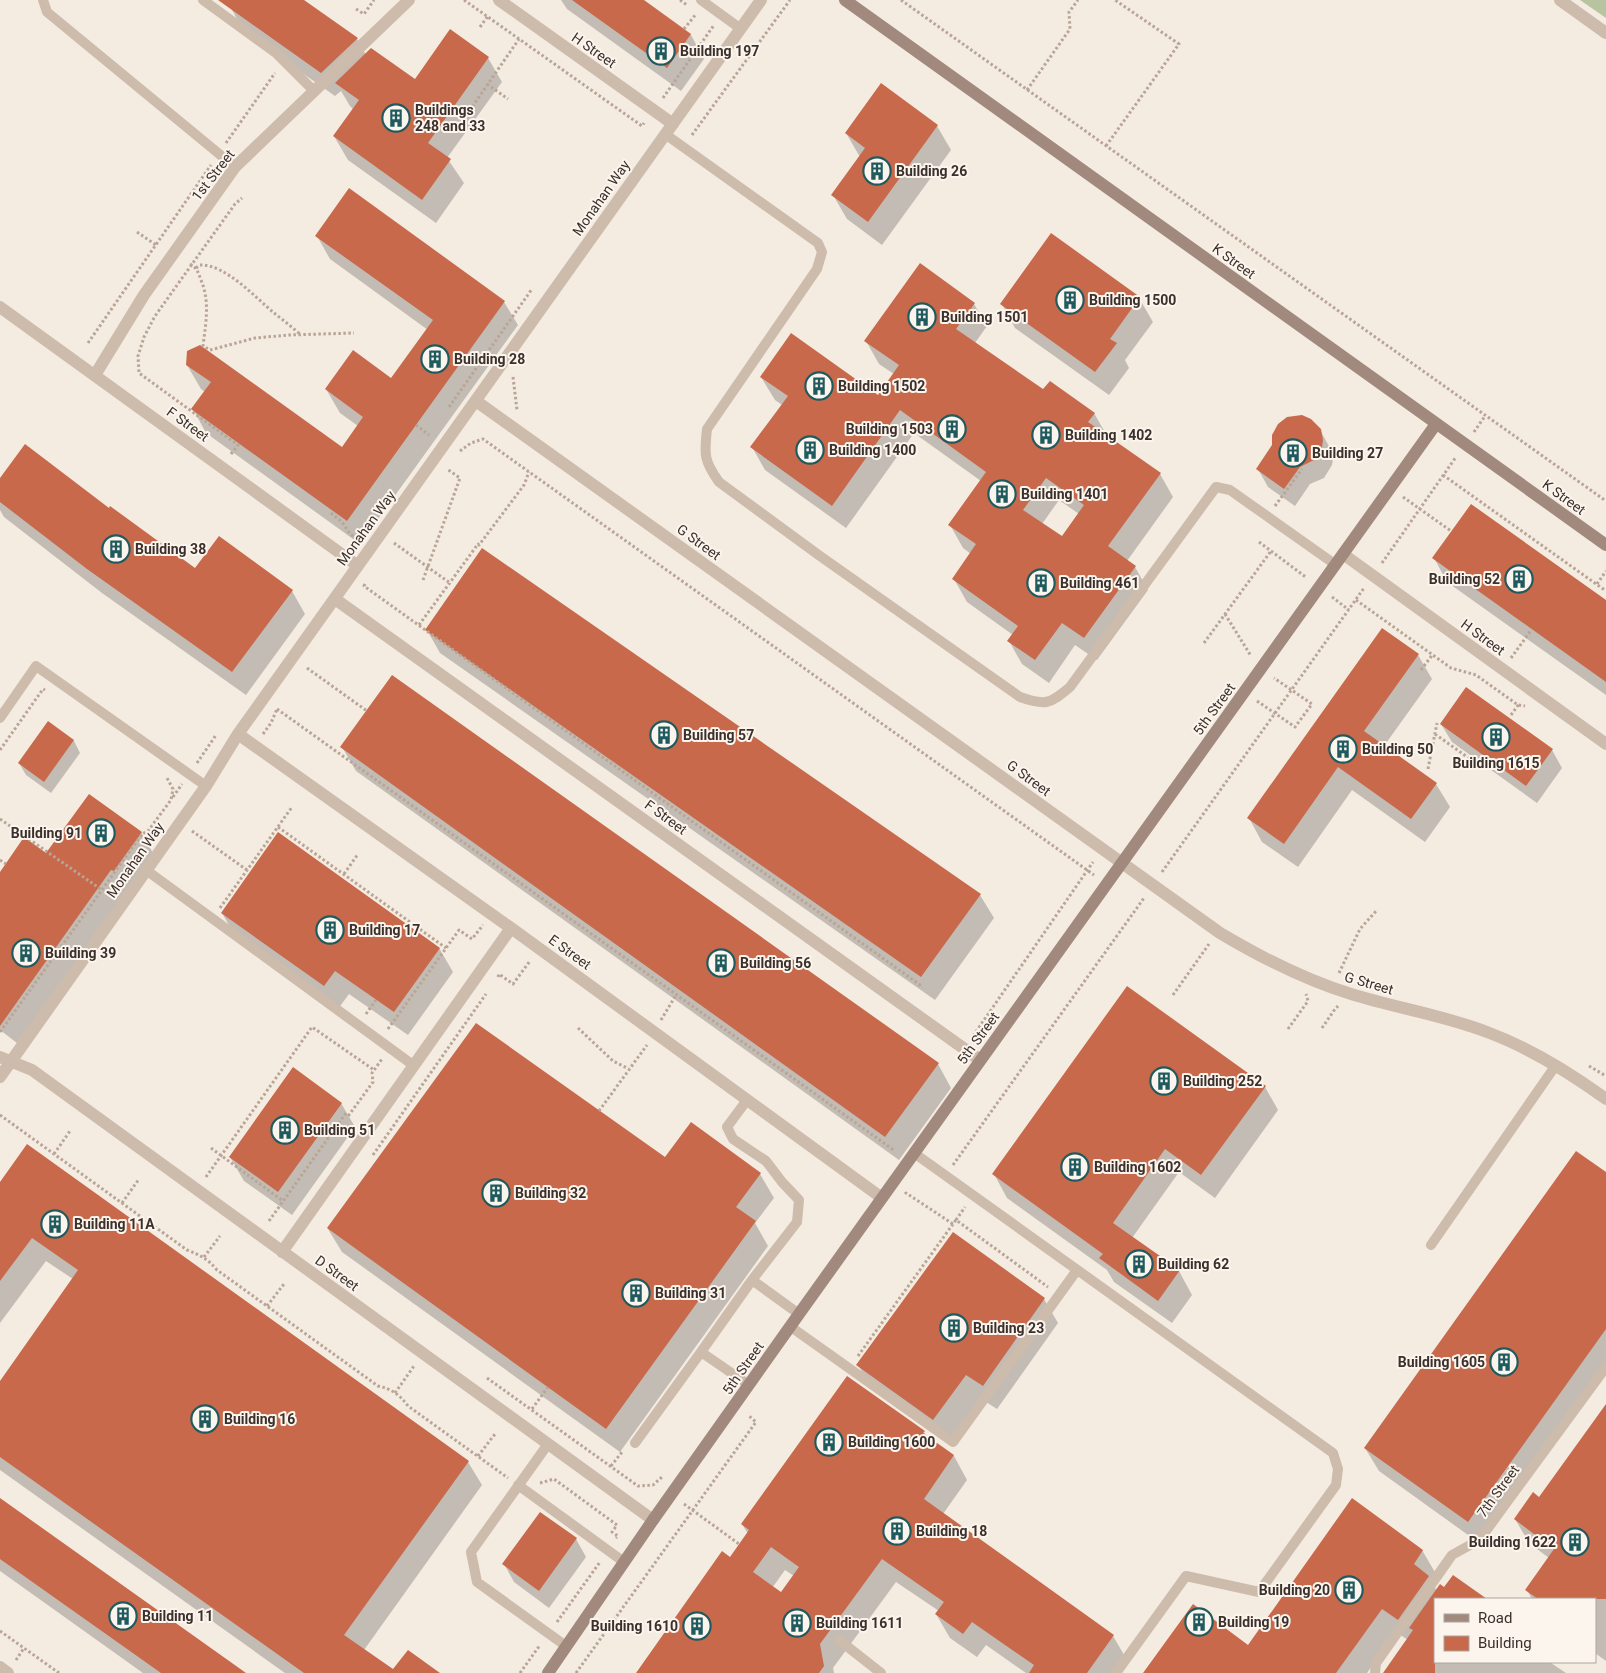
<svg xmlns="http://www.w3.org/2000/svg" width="1606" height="1673" viewBox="0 0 1606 1673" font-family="Roboto,sans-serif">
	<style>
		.green { fill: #b8c4a0 }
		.shadow { fill: #0003; fill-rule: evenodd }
		.building { fill: #c8694b; fill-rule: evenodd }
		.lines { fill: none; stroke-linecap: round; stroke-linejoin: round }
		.path { stroke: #b9a596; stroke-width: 3; stroke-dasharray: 2.5 2.5; stroke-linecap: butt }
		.lane { stroke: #cdbbac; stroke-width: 10 }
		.street { stroke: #cdbbac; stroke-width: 12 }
		.secondary { stroke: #a18a7d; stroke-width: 12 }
		.labels { text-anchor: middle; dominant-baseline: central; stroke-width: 4; stroke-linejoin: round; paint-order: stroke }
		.street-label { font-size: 14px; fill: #3b302b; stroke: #fbf5ee }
		.poi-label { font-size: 14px; font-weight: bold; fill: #3b302b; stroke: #fbf5ee; text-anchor: start }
	</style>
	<rect width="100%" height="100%" fill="#f4ebe1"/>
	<path class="green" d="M 1580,0 L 1606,0 L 1606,18 Z"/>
	<path class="shadow" d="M 236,0 L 302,0 L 357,39 L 366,55 L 415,80 L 488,58 L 502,82 L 447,158 L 464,183 L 436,223 L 348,160 L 334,136 L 353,109 L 350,106 L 341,91 L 335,96 L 244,32 L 231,8 Z
		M 561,0 L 642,0 L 691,35 L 704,59 L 681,91 L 567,9 Z
		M 881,85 L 937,126 L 951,150 L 882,245 L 847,219 L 833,195 L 860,157 L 846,133 Z
		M 317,236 L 504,302 L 518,325 L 360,544 L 206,433 L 193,409 L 205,392 L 201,389 L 187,365 L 342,449 L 358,426 L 340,413 L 326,389 L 392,380 L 428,330 L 330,259 Z
		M 1139,298 L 1153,322 L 1125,360 L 1129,368 L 1109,395 L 1015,328 L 1002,304 Z
		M 974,304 L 987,326 L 975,343 L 1043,391 L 1094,413 L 1107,436 L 1160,474 L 1173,497 L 1127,561 L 1135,567 L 1148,590 L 1097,660 L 1075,645 L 1049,683 L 1022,664 L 1009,641 L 1013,635 L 967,602 L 954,579 L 971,554 L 963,548 L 950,525 L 981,481 L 914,433 L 846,528 L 765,470 L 752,447 L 782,405 L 775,400 L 761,377 L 878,396 L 894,374 L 879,364 L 866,341 ZM 1059,500 L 1079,514 L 1062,538 L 1042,524 Z
		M 1320,430 L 1330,448 L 1333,459 L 1332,465 L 1324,478 L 1310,484 L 1295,506 L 1268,487 L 1258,469 Z
		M 0,480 L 109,510 L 195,570 L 292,591 L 305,614 L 246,695 L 102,593 L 4,517 L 0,510 Z
		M 1434,558 L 1606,602 L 1606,695 L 1447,582 Z
		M 427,630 L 980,895 L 994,918 L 935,1000 L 440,653 Z
		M 1418,655 L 1432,679 L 1384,746 L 1436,784 L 1450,807 L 1425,842 L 1352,790 L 1298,867 L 1262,842 L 1249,818 Z
		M 48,723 L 74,741 L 80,753 L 51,793 L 26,775 L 19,763 Z
		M 1441,724 L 1552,750 L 1562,768 L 1537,803 L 1452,742 Z
		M 342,747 L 938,1064 L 951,1088 L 899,1160 L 356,771 Z
		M 141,832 L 154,855 L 17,1043 L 0,1030 L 0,873 L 47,854 Z
		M 222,913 L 439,948 L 453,972 L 408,1035 L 349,994 L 338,1009 L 236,937 Z
		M 1265,1087 L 1278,1110 L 1215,1198 L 1179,1172 L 1132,1238 L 1179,1271 L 1192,1295 L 1172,1323 L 1114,1282 L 1107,1270 L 1007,1198 L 994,1174 Z
		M 341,1103 L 355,1127 L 292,1215 L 244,1181 L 230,1157 Z
		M 665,1159 L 760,1174 L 774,1198 L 755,1223 L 768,1246 L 620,1452 L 342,1252 L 328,1229 Z
		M 1606,1174 L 1606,1371 L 1482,1545 L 1379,1471 L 1365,1448 Z
		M 0,1184 L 468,1462 L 482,1485 L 364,1650 L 393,1671 L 438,1673 L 285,1673 L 0,1470 L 0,1383 L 73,1279 L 46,1261 L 0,1323 Z
		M 1044,1299 L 1058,1323 L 997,1409 L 980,1398 L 947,1443 L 872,1389 L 858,1365 Z
		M 1606,1405 L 1606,1661 L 1595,1653 L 1595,1599 L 1532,1599 L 1527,1590 L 1549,1558 L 1529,1543 L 1515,1519 L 1540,1498 Z
		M 924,1432 L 928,1438 L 954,1456 L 967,1480 L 943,1514 L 1113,1636 L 1127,1660 L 1117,1673 L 1026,1673 L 986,1645 L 977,1657 L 950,1638 L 936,1614 L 939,1611 L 896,1582 L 833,1668 L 834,1673 L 637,1673 L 730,1559 L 748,1534 L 742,1524 ZM 785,1570 L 794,1576 L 781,1594 L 772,1588 Z
		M 0,1499 L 244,1673 L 143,1673 L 0,1571 Z
		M 576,1539 L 586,1557 L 549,1608 L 514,1582 L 504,1564 Z
		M 1422,1550 L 1436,1574 L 1431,1582 L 1437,1591 L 1444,1589 L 1453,1576 L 1485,1599 L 1435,1599 L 1435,1662 L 1552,1662 L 1551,1663 L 1566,1673 L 1389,1673 L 1408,1640 L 1396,1632 L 1367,1673 L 1145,1673 L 1248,1646 Z"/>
	<path class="building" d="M 218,0 L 304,0 L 358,38 L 321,73 Z
		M 572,0 L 644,0 L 691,34 L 667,68 Z
		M 450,29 L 489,57 L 428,143 L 451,159 L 422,200 L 333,136 L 359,100 L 335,83 L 371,48 L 415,79 Z
		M 881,83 L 938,125 L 868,222 L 831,195 L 865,148 L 845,133 Z
		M 349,188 L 505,301 L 347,521 L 191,409 L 211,382 L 186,365 L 187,351 L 200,345 L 342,447 L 363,417 L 325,389 L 353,350 L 391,378 L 433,320 L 315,236 Z
		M 1051,233 L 1140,297 L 1110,339 L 1117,343 L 1095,372 L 1000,304 Z
		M 920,263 L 975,303 L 956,329 L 1043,389 L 1050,381 L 1095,413 L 1088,422 L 1161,473 L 1108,546 L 1136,566 L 1084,638 L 1062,623 L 1035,660 L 1007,641 L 1018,626 L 952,579 L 976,544 L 948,525 L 986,472 L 900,410 L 832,506 L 750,447 L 788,396 L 760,377 L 791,333 L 878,395 L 899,365 L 864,341 ZM 1046,478 L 1084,505 L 1062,536 L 1023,510 Z
		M 1302,415 L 1311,419 L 1321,429 L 1323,440 L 1322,447 L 1314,460 L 1300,467 L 1284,489 L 1256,469 L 1272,445 L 1272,435 L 1278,424 L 1287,417 Z
		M 25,444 L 109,508 L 110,506 L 195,568 L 219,536 L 293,590 L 232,672 L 87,569 L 0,502 L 0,478 Z
		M 1471,504 L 1606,600 L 1606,682 L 1432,558 Z
		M 482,548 L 981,894 L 921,977 L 425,630 Z
		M 1382,628 L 1419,654 L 1364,731 L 1437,783 L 1411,819 L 1338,767 L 1284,844 L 1247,818 Z
		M 392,675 L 939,1063 L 885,1137 L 340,747 Z
		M 1466,687 L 1553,749 L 1526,786 L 1440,724 Z
		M 48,721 L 74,740 L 44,782 L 18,763 Z
		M 89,794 L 142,832 L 114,871 L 111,870 L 0,1026 L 0,872 L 24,837 L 46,853 Z
		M 278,832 L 440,948 L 394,1012 L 335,971 L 324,986 L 221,913 Z
		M 1127,986 L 1266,1086 L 1201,1175 L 1165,1149 L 1113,1223 L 1180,1270 L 1158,1301 L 1099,1258 L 1103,1254 L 992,1174 Z
		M 476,1023 L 665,1157 L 691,1122 L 761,1173 L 736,1207 L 756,1221 L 606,1429 L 327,1228 Z
		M 293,1067 L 342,1103 L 278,1192 L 229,1157 Z
		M 27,1144 L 469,1461 L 344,1635 L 393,1669 L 408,1650 L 440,1673 L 304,1673 L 0,1457 L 0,1381 L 78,1270 L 32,1238 L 0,1281 L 0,1182 Z
		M 1576,1151 L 1606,1172 L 1606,1329 L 1468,1522 L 1364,1448 Z
		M 953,1232 L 1045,1298 L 983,1386 L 966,1375 L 933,1420 L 856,1365 Z
		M 847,1376 L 925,1431 L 923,1433 L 954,1455 L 924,1499 L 1114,1635 L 1087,1673 L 1029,1673 L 1034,1665 L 972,1622 L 963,1634 L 935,1614 L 944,1602 L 882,1559 L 820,1644 L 824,1666 L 819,1673 L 636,1673 L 722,1551 L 730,1557 L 749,1530 L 741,1524 ZM 771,1547 L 799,1567 L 781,1592 L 753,1572 Z
		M 1606,1404 L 1606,1599 L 1538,1599 L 1525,1590 L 1554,1549 L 1514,1519 L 1533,1492 L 1539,1497 Z
		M 0,1498 L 246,1673 L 161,1673 L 0,1559 Z
		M 1352,1498 L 1423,1550 L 1414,1564 L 1429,1576 L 1398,1620 L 1382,1609 L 1336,1673 L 1143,1673 L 1193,1604 L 1248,1645 Z
		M 540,1512 L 577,1538 L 539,1591 L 502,1564 Z
		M 1453,1575 L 1487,1599 L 1435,1599 L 1435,1673 L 1383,1673 L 1413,1630 L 1409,1628 L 1440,1584 L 1444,1587 Z"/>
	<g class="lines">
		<path class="path" d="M 464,0 L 642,126 L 644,123
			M 680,0 L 687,5
			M 901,0 L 1606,501
			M 356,9 L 364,14 L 374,0
			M 480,27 L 488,16
			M 684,29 L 696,14
			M 487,84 L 508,99
			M 1027,90 L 1070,29 L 1069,12 L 1078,0
			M 663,98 L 714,25
			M 461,123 L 519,39
			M 692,135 L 790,0
			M 226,143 L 275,73
			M 1106,146 L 1179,44 L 1115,0
			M 137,232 L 156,245
			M 190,264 C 197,268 198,272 201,280 C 210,302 206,322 203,346 L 210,350 L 255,338 L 289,335 L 354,333
			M 196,268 L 200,265 C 225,264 255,297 274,313 C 283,320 292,327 301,335
			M 88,343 L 211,165
			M 513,377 L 517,410
			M 449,407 L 532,289
			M 416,425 L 429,435
			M 1474,432 L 1485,416
			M 460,451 L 471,443 L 483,439 L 1094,875
			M 231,454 L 238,445 L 139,373 L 138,356 L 144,337 L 155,316 L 235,204 L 242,198
			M 1443,475 L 1606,591
			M 1403,497 L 1451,531
			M 1275,506 L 1302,469
			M 331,513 L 342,522 L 350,534 L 356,538 L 357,536
			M 1259,542 L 1307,578
			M 394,543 L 450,583
			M 1382,563 L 1456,457
			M 423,580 L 460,478 L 447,469
			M 365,584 L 364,586 L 923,987
			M 1597,584 L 1606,571
			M 1332,597 L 1349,610
			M 1356,600 L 1451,668 L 1476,675 L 1518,705 L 1525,706
			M 1225,614 L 1251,656
			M 419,625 L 478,544 L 479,545 L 524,485 L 529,472
			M 1204,643 L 1271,551
			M 1511,658 L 1532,629
			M 307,668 L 367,711
			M 1421,670 L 1433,654
			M 1257,701 L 1295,727 L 1312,704 L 1274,678
			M 277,709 L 895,1151
			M 1511,715 L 1519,704
			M 263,734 L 271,723 L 277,709
			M 1435,734 L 1477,764 L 1483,755
			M 0,750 L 43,689 L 45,690
			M 197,763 L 216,735
			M 1428,769 L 1437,723
			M 173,797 L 182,784
			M 0,819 L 102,890
			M 278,827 L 446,948
			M 192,831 L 247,870
			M 0,860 L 6,864
			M 1162,872 L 1364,588
			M 344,874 L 358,854
			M 220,908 L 292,807
			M 1339,973 L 1360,929 L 1377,910
			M 498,977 L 499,974 L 513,984 L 530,961
			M 1173,995 L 1209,944
			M 366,1014 L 376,1000
			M 661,1020 L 676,995
			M 578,1028 L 613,1061 L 629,1069
			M 1322,1028 L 1335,1009 L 1338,1006
			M 388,1029 L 459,930 L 472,939 L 483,925
			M 1288,1029 L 1308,1001 L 1306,994
			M 0,1032 L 142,834 L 148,831 L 171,800 L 173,789 L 167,778
			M 973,1036 L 1093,862
			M 1589,1066 L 1606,1076
			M 599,1111 L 647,1045
			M 0,1115 L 187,1250 C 200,1255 208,1259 217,1270 L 378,1386 C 392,1389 400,1395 408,1406 L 508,1478
			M 211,1148 L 283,1201
			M 54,1154 L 70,1131
			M 373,1155 L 486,994
			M 953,1165 L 1144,898
			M 206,1177 L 312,1027 L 374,1070
			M 905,1194 L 906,1193 L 953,1224 L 956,1220 L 1048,1287
			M 122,1203 L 139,1179
			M 956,1220 L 965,1207
			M 269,1221 L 346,1113 L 349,1115 L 373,1082 L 372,1073 L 382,1059
			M 204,1257 L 220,1236
			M 267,1306 L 284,1284
			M 858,1356 L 953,1224
			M 487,1378 L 638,1486 L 653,1485 L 663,1476
			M 395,1393 L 414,1366
			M 532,1409 L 548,1387
			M 478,1456 L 495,1434
			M 611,1466 L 622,1452
			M 540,1483 L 554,1479 L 617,1525 L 612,1532 L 618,1536 L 616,1538
			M 684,1504 L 739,1544
			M 557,1622 L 600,1562
			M 0,1631 L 59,1673
			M 16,1660 L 24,1648
			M 520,1673 L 540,1645
			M 576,1673 L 756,1422 L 748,1415"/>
		<path class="lane" d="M 43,0 L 47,12 L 235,167
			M 203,0 L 276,53 L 314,91
			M 701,0 L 741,29
			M 665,134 L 818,243 L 822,252 L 817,269 L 707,429 C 704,455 704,461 719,482 L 820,556 L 1020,697 C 1045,706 1050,704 1070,687 L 1216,487 L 1230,490 L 1336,565
			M 0,718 L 36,666 L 206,786
			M 146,870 L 413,1065
			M 747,1100 L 727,1127 L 733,1139 L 766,1161 L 782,1182 L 799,1200 L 797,1222 L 752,1280 L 701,1352 L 749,1385
			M 914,1153 L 1333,1453 L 1338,1469 L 1336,1485 L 1259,1592 L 1186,1576 L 1116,1673
			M 1431,1245 L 1556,1065
			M 752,1280 L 799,1314
			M 791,1327 L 953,1442 L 1077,1270
			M 635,1443 L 701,1352
			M 548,1444 L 471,1552 L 477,1582 L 566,1646
			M 518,1485 L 624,1562
			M 839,1640 L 881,1673
			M 1375,1673 L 1376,1663 L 1452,1555 L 1479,1540 L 1606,1367"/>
		<path class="street" d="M 499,0 L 673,124
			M 1560,0 L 1606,33
			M 0,307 L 358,566
			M 95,375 L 144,295 L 235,167 L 409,0
			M 476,401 L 1220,933 C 1262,958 1305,980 1351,994 C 1396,1008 1443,1015 1487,1032 C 1530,1048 1569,1072 1606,1099
			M 1343,554 L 1606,744
			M 335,599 L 980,1060
			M 238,734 L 511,928 L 882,1198
			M 0,1057 L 32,1070 L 653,1520
			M 0,1077 L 206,786 L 238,734 L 761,0
			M 282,1252 L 511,928
			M 0,1667 L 8,1673"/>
		<path class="secondary" d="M 845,0 L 1606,545
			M 548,1673 L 653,1520 L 799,1314 L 1436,424"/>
	</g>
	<defs>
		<g id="building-ring" transform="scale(1.4375)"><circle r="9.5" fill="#fbf5ee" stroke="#1f5a5e" stroke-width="1.5"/><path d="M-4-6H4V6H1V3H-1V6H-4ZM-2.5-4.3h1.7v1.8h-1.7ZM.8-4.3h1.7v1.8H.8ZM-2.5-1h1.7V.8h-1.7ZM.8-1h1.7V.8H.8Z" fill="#1f5a5e"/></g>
	</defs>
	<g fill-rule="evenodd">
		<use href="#building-ring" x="661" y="51"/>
		<use href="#building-ring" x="396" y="118"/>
		<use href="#building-ring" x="877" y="171"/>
		<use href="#building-ring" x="1070" y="300"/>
		<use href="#building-ring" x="922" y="317"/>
		<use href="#building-ring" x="435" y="359"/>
		<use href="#building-ring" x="819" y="386"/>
		<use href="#building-ring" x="952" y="429"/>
		<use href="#building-ring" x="1046" y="435"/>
		<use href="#building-ring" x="810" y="450"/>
		<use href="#building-ring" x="1293" y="453"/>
		<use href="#building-ring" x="1002" y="494"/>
		<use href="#building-ring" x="116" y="549"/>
		<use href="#building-ring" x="1519" y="579"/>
		<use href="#building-ring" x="1041" y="583"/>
		<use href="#building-ring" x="664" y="735"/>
		<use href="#building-ring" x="1496" y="737"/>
		<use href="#building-ring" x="1343" y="749"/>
		<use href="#building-ring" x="101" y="833"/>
		<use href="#building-ring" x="330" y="930"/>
		<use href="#building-ring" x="26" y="953"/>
		<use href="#building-ring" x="721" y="963"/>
		<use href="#building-ring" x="1164" y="1081"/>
		<use href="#building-ring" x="285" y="1130"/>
		<use href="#building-ring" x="1075" y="1167"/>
		<use href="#building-ring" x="496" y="1193"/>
		<use href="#building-ring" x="55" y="1224"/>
		<use href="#building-ring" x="1139" y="1264"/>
		<use href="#building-ring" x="636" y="1293"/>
		<use href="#building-ring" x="954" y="1328"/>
		<use href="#building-ring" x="1504" y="1362"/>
		<use href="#building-ring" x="205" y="1419"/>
		<use href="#building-ring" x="829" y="1442"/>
		<use href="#building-ring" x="897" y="1531"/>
		<use href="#building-ring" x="1575" y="1542"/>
		<use href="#building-ring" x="1349" y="1590"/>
		<use href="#building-ring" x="123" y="1616"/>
		<use href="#building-ring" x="1199" y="1622"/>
		<use href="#building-ring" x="797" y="1623"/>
		<use href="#building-ring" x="697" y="1626"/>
	</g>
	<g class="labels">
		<g class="street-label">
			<text transform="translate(594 50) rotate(35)">H Street</text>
			<text transform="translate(213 175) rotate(-52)">1st Street</text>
			<text transform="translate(601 198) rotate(-55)">Monahan Way</text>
			<text transform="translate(1234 261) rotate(36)">K Street</text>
			<text transform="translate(188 424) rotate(36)">F Street</text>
			<text transform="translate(1564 497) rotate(36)">K Street</text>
			<text transform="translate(366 528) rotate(-54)">Monahan Way</text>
			<text transform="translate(699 542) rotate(36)">G Street</text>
			<text transform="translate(1483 637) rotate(36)">H Street</text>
			<text transform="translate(1214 709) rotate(-54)">5th Street</text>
			<text transform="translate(1029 778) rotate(36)">G Street</text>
			<text transform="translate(666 817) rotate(36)">F Street</text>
			<text transform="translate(135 860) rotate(-55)">Monahan Way</text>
			<text transform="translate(570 952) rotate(36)">E Street</text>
			<text transform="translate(1369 983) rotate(16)">G Street</text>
			<text transform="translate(978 1038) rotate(-54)">5th Street</text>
			<text transform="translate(337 1273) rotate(36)">D Street</text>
			<text transform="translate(743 1368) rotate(-55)">5th Street</text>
			<text transform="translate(1498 1491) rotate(-54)">7th Street</text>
		</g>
		<g class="poi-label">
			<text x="680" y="51">Building 197</text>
			<text x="415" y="110">Buildings<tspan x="415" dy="16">248 and 33</tspan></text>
			<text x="896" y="171">Building 26</text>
			<text x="1089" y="300">Building 1500</text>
			<text x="941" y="317">Building 1501</text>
			<text x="454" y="359">Building 28</text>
			<text x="838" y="386">Building 1502</text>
			<text x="933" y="429" text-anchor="end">Building 1503</text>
			<text x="1065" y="435">Building 1402</text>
			<text x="829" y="450">Building 1400</text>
			<text x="1312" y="453">Building 27</text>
			<text x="1021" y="494">Building 1401</text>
			<text x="135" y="549">Building 38</text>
			<text x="1500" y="579" text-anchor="end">Building 52</text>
			<text x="1060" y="583">Building 461</text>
			<text x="683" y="735">Building 57</text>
			<text x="1362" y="749">Building 50</text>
			<text x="1496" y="763" text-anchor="middle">Building 1615</text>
			<text x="82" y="833" text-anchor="end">Building 91</text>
			<text x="349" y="930">Building 17</text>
			<text x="45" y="953">Building 39</text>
			<text x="740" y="963">Building 56</text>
			<text x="1183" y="1081">Building 252</text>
			<text x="304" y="1130">Building 51</text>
			<text x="1094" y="1167">Building 1602</text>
			<text x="515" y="1193">Building 32</text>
			<text x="74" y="1224">Building 11A</text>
			<text x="1158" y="1264">Building 62</text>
			<text x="655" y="1293">Building 31</text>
			<text x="973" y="1328">Building 23</text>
			<text x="1485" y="1362" text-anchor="end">Building 1605</text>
			<text x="224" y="1419">Building 16</text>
			<text x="848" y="1442">Building 1600</text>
			<text x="916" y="1531">Building 18</text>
			<text x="1556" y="1542" text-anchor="end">Building 1622</text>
			<text x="1330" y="1590" text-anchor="end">Building 20</text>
			<text x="142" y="1616">Building 11</text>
			<text x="1218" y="1622">Building 19</text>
			<text x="816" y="1623">Building 1611</text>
			<text x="678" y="1626" text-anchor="end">Building 1610</text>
		</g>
	</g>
	<rect x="1434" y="1598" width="162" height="65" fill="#fbf5ee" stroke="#aea6a0"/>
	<rect x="1444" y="1614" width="25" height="8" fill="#a18a7d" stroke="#aea6a0"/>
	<text x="1478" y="1623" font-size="15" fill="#3b302b">Road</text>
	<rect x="1444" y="1636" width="25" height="15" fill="#c8694b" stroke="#aea6a0"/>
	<text x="1478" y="1648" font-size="15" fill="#3b302b">Building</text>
</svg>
